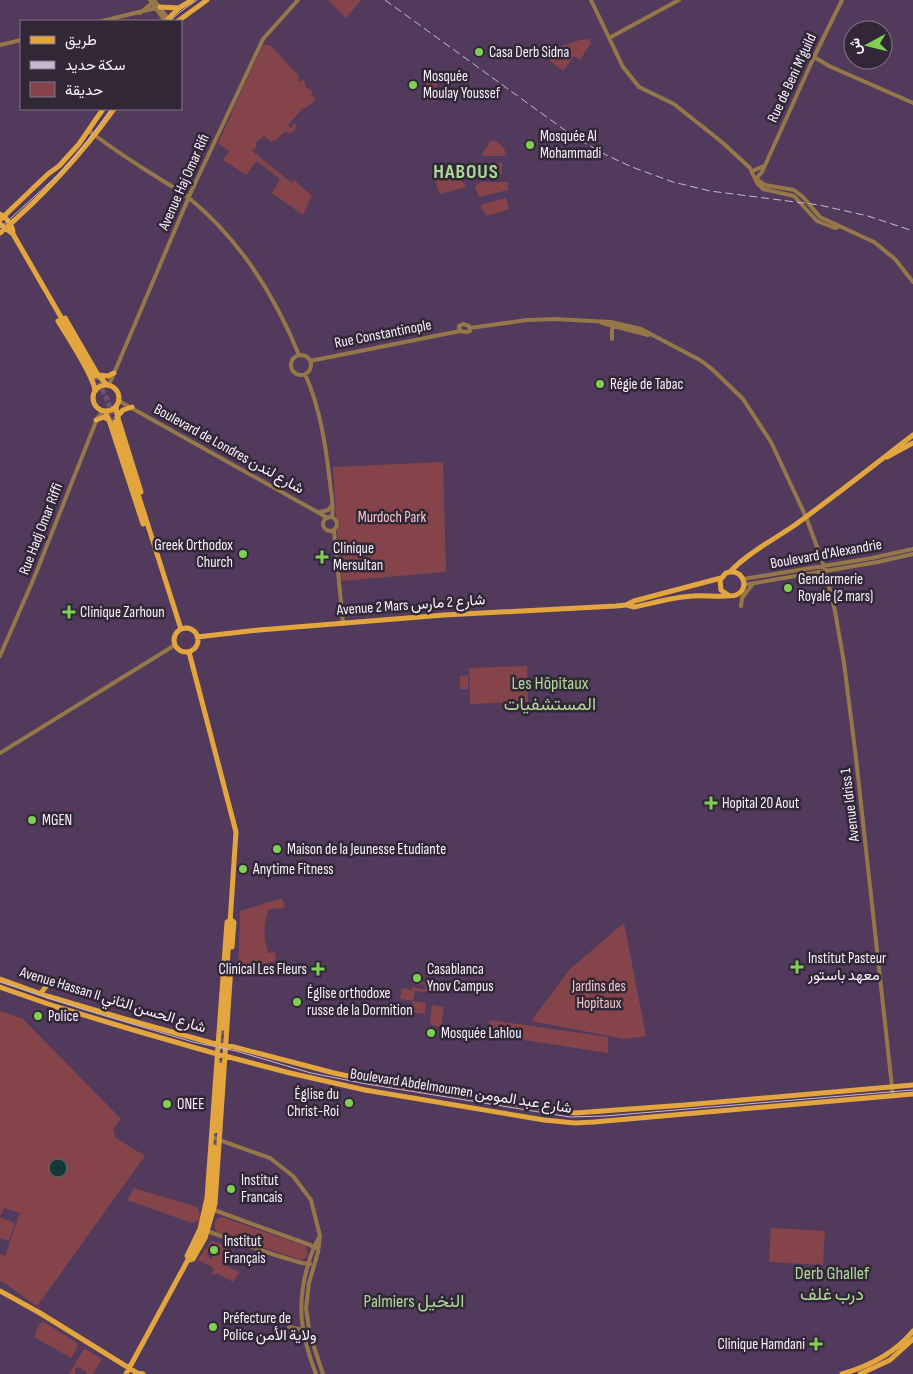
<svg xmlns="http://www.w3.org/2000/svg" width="913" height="1374" viewBox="0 0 913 1374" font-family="'Sofia Sans Condensed',Vazirmatn,sans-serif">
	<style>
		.green { fill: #85444a; fill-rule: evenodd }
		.water { fill: #153839; stroke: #596f74 }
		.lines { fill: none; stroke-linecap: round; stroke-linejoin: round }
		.major-tunnel { stroke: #6b5574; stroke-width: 5; stroke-dasharray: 5 2.5; stroke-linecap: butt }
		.minor { stroke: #95774a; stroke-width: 4 }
		.major { stroke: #e3a53e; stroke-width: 5 }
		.tram { stroke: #c6b9cc; stroke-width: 1 }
		.rail { stroke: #c6b9cc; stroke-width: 1; stroke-dasharray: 8 4; stroke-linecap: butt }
		.poi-dot { fill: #7fd052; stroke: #312736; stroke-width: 2 }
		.labels { text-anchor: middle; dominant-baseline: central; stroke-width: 5; stroke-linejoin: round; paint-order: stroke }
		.poi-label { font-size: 15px; fill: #f9f0fd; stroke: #312736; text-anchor: start }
		.street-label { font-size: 15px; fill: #f9f0fd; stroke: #312736 }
		.park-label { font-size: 15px; fill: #f5c7c8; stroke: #312736 }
		.quarter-label { font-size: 18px; fill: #add998; stroke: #312736 }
		.district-label { font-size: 20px; font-weight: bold; letter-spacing: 1px; fill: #add998; stroke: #312736 }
	</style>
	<rect width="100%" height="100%" fill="#523a5c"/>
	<path class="green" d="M 328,0 L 361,0 L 346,18 Z
		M 589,39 L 591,43 L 580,60 L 574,56 L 563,71 L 540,53 L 580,40 Z
		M 263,45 L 270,45 L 297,74 L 299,78 L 298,80 L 300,82 L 303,80 L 306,84 L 305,86 L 313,92 L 311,94 L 316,99 L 305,109 L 304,107 L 288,125 L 291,128 L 294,123 L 297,127 L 290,134 L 286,131 L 274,141 L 273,140 L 271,142 L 264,136 L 255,143 L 257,146 L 252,151 L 292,183 L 294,180 L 312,196 L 303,215 L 272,193 L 280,179 L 257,161 L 246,175 L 223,160 L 229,151 L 218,143 L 232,113 L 231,112 L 233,109 Z
		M 425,82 L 437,82 L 436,102 L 425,100 Z
		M 491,140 C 499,141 506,148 506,156 L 482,156 L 482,154 Z
		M 481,163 L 502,163 L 502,174 L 481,174 L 478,173 L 477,165 Z
		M 431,169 C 449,170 457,170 466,187 L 440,194 Z
		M 480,182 L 508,182 L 508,190 L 479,197 L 475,187 Z
		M 506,198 L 509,209 L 486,216 L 480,205 Z
		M 443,462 L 446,572 L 341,581 L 337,531 L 340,524 L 336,517 L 333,467 Z
		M 527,666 L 528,702 L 470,704 L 469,668 Z
		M 468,675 L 468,689 L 460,689 L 460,676 Z
		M 282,898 L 285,908 L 269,909 C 262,925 264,937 268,953 L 275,952 L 276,961 L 238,972 L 240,911 Z
		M 624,923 L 646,1036 L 625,1039 L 531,1021 L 570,969 Z
		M 422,982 L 430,983 L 428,992 L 415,991 L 413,1001 L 426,1003 L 425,1014 L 411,1012 L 413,1001 L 400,999 L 402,988 L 412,990 L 413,987 L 425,990 L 425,984 L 418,985 L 419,983 Z
		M 432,1005 L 444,1007 L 441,1027 L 432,1025 L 430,1022 Z
		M 0,1011 L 23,1019 L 121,1119 L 113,1130 L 116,1138 L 145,1156 L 37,1306 C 24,1298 14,1288 0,1281 L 0,1254 L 5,1256 L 20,1213 L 4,1208 L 0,1216 L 0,1207 L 3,1208 L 0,1207 Z
		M 490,1020 L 608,1037 L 608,1053 L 492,1035 L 488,1029 Z
		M 134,1188 L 197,1207 L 200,1214 L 199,1220 L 192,1223 L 127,1200 Z
		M 0,1217 L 15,1223 L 9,1241 L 0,1238 Z
		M 222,1217 L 305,1246 C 308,1251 308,1254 306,1258 L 301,1260 L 219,1233 L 215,1229 C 214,1223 215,1218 222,1217 Z
		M 771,1228 L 825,1231 L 823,1265 L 769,1262 Z
		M 212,1241 L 228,1246 L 222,1263 L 239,1272 L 233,1282 L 216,1273 L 215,1275 L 212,1273 L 214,1268 L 198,1260 L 205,1249 L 206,1249 L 210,1243 ZM 213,1243 L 218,1248 L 216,1250 L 221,1253 L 219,1256 L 212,1253 L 213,1257 L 211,1260 L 207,1255 L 211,1244 Z
		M 44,1322 L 77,1343 L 78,1346 L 71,1358 L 34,1337 L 39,1324 Z
		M 84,1349 L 86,1349 L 102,1359 L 93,1374 L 87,1374 L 86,1372 L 79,1367 L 75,1369 L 75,1374 L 69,1374 Z"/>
	<path class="water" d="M49 1168a9 9 0 1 1 18 0a9 9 0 1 1-18 0Z"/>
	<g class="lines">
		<path class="major-tunnel" d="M 95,376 L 106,397 L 115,422
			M 220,1065 L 223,1028
			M 214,1147 L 215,1131"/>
		<path class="minor" d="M 150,0 L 165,21
			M 154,0 L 170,21
			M 591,0 L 623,67 L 639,87 L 674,104 L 723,143 L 750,168 L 757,183 L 763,189 L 794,196 L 817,221 L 835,228 L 838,227
			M 140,13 L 152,3
			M 102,21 L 160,7
			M 609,38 L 679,0
			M 0,45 L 21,40
			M 814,57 L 829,66 L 913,103
			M 88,130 C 111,148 136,164 160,179 C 170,185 180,191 189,198 C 239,239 275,296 299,355
			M 752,171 L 764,166
			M 756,179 L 762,172 L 814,57 L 842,0
			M 756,179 L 765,185 L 794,190 L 803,197 L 820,217 L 874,242 L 895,259 L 913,282
			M 602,323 L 648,335
			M 463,324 L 469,326 L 470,331 L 466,332 L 460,331 L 459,326 Z
			M 612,326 L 612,339
			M 470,328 L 527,320 L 555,319 L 611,322 L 641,329 L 700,360 L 712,369 L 743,399 L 771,442 L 806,517 L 824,566 L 835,611 L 844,663 L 856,758 L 893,1096
			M291 365a10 10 0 1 1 20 0a10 10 0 1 1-20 0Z
			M 310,361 L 460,331
			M 305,374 C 320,407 326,447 330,483 C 331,494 334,506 332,517
			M 109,385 L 191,192 L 263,39 L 298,0
			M 119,401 L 328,518
			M 320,512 L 328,510 L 332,505
			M323 524a7 7 0 1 1 14 0a7 7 0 1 1-14 0Z
			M 334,531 L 343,623
			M 743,579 L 872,558 L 913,549
			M 743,585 L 878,562 L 913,554
			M 741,606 L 742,598 L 752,585
			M 0,656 L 34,578 L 97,419 L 103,411
			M 0,753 L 175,645
			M 211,1137 L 270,1158 L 293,1176 L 311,1200 L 320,1236 L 318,1252 L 309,1283 L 306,1308 L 310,1335 L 323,1374
			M 214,1210 L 310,1245 L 315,1248
			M 207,1231 L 275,1255 L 302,1263 L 310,1264
			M 289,1327 L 303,1330
			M 316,1374 C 301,1335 296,1305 308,1265 C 311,1254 314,1245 320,1236"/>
		<path class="major" d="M 160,7 L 179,8
			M 166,21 L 179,8 L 192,0
			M 178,21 L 207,0
			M 0,214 C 8,219 13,225 13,234 L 95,376
			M 0,220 L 48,174 L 59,166 L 79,144 L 103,109
			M 0,224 L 13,234
			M 0,233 C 43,196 81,155 114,109
			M 65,318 L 98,375 L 107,385
			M 58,321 C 67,336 94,376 95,391
			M 99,375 L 108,376 L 114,373
			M93 398a13 13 0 1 1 26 0a13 13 0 1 1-26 0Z
			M 116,406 L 117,415 L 141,492
			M 105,411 L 109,420 L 143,524
			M 117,417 L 123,410 L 132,407
			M 96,420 L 104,417 L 109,420
			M 115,422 L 181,629
			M 887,457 L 913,443
			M 730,572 C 745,555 776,538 795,525 C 835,496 874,465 913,435
			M 627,605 L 634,607 C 654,603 673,597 693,596 C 703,595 728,598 736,595 C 751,589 743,567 726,573 L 720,580 L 721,590 L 728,595
			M174 640a12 12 0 1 1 24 0a12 12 0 1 1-24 0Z
			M 197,637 L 259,630 L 444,615 L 616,606 L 626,605 L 634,601 L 721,578
			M 189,652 L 236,832 L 223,1028
			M 231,920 L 234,922 L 232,947
			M 0,979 L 47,996 L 132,1021 L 212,1043 L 234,1047 L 334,1073 L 370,1081 L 575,1113 L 685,1105 L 913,1085
			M 0,987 L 54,1006 L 130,1029 L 210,1052 L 290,1073 L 365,1090 L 544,1120 L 575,1123 L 594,1122 L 913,1094
			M 41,993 L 47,985
			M 215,1131 L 220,1065
			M 189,1260 L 193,1259 L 205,1238 L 215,1204 L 231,966
			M 189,1260 L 187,1256 L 200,1229 L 207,1198 L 227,922 L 231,920
			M 0,1291 L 40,1313 L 137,1373 L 143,1374
			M 126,1374 L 203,1232 L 210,1204 L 214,1147
			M 842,1374 C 869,1366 895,1353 913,1331
			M 860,1374 L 890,1360 L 913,1339"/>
		<path class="tram" d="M 170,21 L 180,12 L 197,0
			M 0,228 L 59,174 L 80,151 L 111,109
			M 0,982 L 82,1009 L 193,1042 L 236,1051 L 311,1073 L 367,1084 L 570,1117 L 605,1116 L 913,1090"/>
		<path class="rail" d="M 385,0 L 573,136 L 606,155 L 632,167 L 673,182 L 710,191 L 819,205 L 868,216 L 913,231"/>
	</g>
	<g class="poi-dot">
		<circle cx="479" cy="52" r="5"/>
		<circle cx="413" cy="85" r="5"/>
		<circle cx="530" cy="145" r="5"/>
		<circle cx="600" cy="384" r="5"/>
		<circle cx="243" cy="554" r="5"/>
		<path d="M319.5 549.5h5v5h5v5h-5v5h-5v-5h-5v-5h5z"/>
		<circle cx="788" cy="588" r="5"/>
		<path d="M66.5 604.5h5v5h5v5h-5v5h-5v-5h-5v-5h5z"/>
		<path d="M708.5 795.5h5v5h5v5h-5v5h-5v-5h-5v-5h5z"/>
		<circle cx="32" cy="820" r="5"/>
		<circle cx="277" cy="849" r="5"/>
		<circle cx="243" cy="869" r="5"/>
		<path d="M794.5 959.5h5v5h5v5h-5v5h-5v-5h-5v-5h5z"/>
		<path d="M315.5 961.5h5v5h5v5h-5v5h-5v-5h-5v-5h5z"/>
		<circle cx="417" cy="978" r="5"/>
		<circle cx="297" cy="1002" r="5"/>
		<circle cx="38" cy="1016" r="5"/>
		<circle cx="431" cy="1033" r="5"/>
		<circle cx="349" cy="1103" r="5"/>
		<circle cx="167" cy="1104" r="5"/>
		<circle cx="231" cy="1189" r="5"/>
		<circle cx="214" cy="1250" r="5"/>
		<circle cx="213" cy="1327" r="5"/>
		<path d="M813.5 1336.5h5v5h5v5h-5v5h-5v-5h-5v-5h5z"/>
	</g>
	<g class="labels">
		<g class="poi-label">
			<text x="489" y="52">Casa Derb Sidna</text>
			<text x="423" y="76">Mosquée<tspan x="423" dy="17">Moulay Youssef</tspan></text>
			<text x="540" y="136">Mosquée Al<tspan x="540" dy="17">Mohammadi</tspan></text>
			<text x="610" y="384">Régie de Tabac</text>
			<text x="233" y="545" text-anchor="end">Greek Orthodox<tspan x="233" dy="17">Church</tspan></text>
			<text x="333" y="548">Clinique<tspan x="333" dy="17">Mersultan</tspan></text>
			<text x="798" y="579">Gendarmerie<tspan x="798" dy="17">Royale (2 mars)</tspan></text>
			<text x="80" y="612">Clinique Zarhoun</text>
			<text x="722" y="803">Hopital 20 Aout</text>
			<text x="42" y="820">MGEN</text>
			<text x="287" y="849">Maison de la Jeunesse Etudiante</text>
			<text x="253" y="869">Anytime Fitness</text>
			<text x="808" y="958">Institut Pasteur<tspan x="808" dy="17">معهد باستور</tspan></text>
			<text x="307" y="969" text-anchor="end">Clinical Les Fleurs</text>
			<text x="427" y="969">Casablanca<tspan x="427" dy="17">Ynov Campus</tspan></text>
			<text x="307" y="993">Église orthodoxe<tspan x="307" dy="17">russe de la Dormition</tspan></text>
			<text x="48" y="1016">Police</text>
			<text x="441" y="1033">Mosquée Lahlou</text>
			<text x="339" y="1094" text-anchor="end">Église du<tspan x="339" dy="17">Christ-Roi</tspan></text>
			<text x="177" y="1104">ONEE</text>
			<text x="241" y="1180">Institut<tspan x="241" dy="17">Francais</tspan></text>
			<text x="224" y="1241">Institut<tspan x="224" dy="17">Français</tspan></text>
			<text x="223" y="1318">Préfecture de<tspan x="223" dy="17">Police ولاية الأمن</tspan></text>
			<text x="805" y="1344" text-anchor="end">Clinique Hamdani</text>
		</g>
		<g class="street-label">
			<text transform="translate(792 78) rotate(-65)">Rue de Beni M'guild</text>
			<text transform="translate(184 182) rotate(-66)">Avenue Haj Omar Rifi</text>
			<text transform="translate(383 334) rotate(-11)">Rue Constantinople</text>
			<text transform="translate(229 449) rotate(29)">Boulevard de Londres شارع لندن</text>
			<text transform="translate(41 529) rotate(-69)">Rue Hadj Omar Riffi</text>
			<text transform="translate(826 554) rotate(-10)">Boulevard d'Alexandrie</text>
			<text transform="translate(411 605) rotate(-4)">Avenue 2 Mars شارع 2 مارس</text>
			<text transform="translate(850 805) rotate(-97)">Avenue Idriss 1</text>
			<text transform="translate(113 1000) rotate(17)">Avenue Hassan II شارع الحسن الثاني</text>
			<text transform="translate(461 1091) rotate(9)">Boulevard Abdelmoumen شارع عبد المومن</text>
		</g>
		<g class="park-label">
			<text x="392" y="517">Murdoch Park</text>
			<text x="599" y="986">Jardins des<tspan x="599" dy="17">Hopitaux</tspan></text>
		</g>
		<g class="quarter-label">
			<text x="550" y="683">Les Hôpitaux<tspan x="550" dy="21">المستشفيات</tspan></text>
			<text x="832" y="1273">Derb Ghallef<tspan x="832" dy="21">درب غلف</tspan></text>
			<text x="414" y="1301">Palmiers النخيل</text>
		</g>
		<g class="district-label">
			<text x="466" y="172">HABOUS</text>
		</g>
	</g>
	<rect x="20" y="20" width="162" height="90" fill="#312736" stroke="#817786"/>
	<rect x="30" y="36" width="25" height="8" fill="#e3a53e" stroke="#817786"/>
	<text x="65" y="45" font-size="15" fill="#f9f0fd">طريق</text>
	<rect x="30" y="61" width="25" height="8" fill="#c6b9cc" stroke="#817786"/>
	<text x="65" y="70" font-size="15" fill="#f9f0fd">سكة حديد</text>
	<rect x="30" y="82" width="25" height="15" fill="#85444a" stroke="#817786"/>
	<text x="65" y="95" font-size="15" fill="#f9f0fd">حديقة</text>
	<g transform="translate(868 45) rotate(263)"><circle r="24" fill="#312736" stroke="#817786"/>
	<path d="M0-4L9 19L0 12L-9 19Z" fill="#7fd052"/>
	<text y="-8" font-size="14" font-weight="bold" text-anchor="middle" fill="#f9f0fd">ش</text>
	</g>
</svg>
